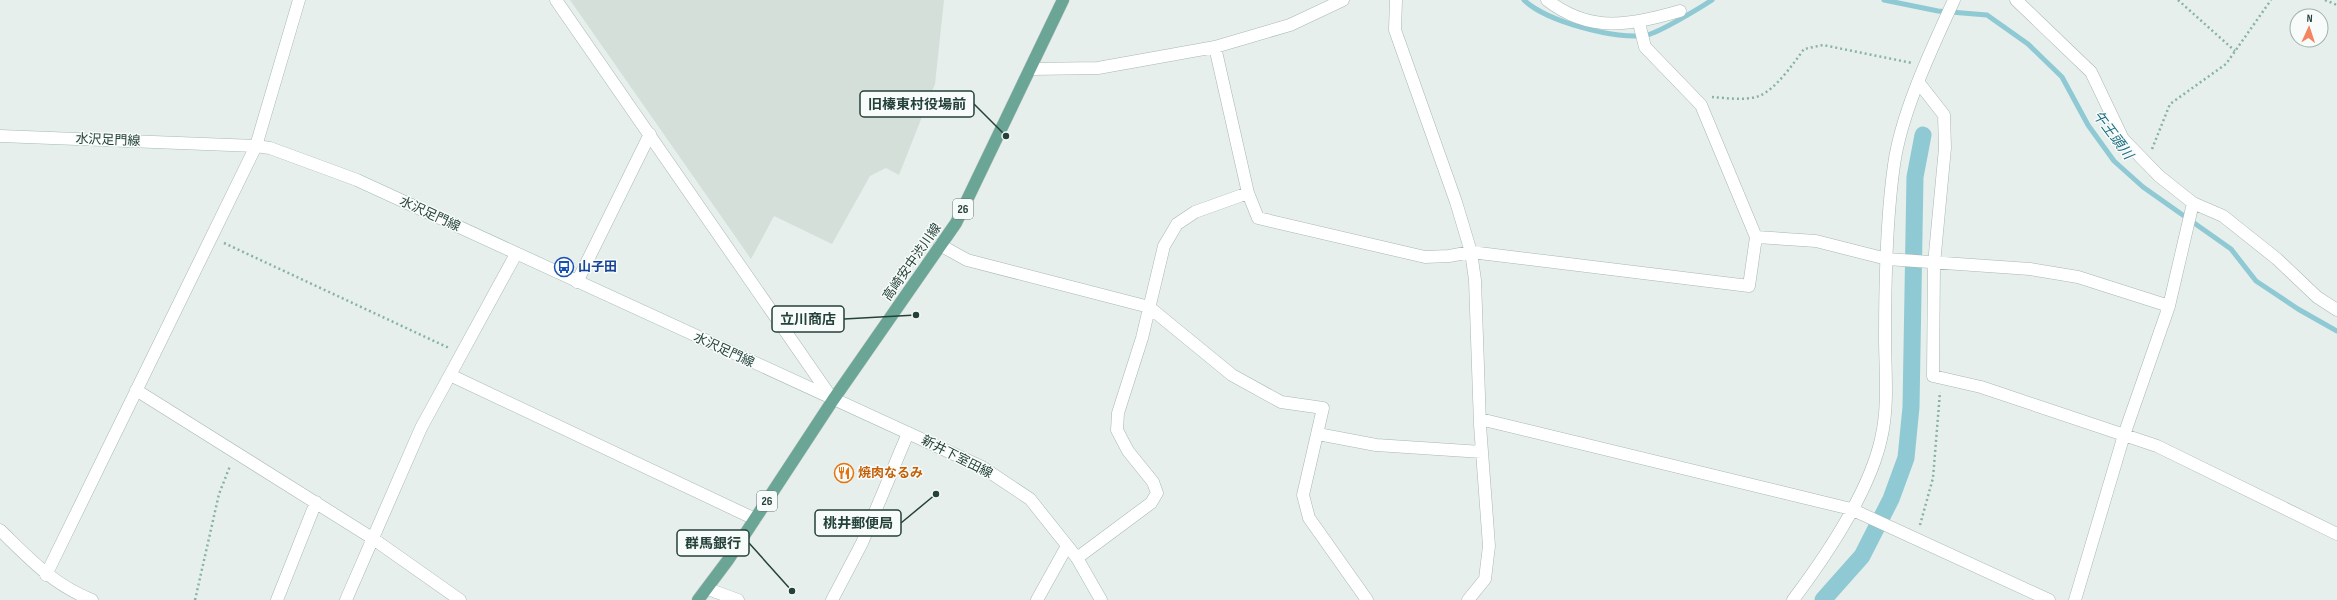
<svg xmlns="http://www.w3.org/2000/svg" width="2337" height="600" viewBox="0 0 2337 600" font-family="'Sofia Sans Condensed','Noto Sans JP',sans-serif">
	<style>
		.built { fill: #d4dfda }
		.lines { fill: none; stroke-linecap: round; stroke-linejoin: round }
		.stream { stroke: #8ec9d4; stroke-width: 5 }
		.canal { stroke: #8ec9d4; stroke-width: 17 }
		.street-casing { stroke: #a8b8b2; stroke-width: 13 }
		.secondary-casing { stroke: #a4bbb3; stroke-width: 13 }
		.primary-casing { stroke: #c2cac8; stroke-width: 13 }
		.path { stroke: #86b3a5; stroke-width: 2.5; stroke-dasharray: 2 3; stroke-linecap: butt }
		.street { stroke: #fff; stroke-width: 12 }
		.secondary { stroke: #fff; stroke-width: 12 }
		.primary { stroke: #6aa596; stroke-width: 12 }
		.labels { text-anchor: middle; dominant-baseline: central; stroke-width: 3; stroke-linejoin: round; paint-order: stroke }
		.shield { fill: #f7fbf9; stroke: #637a73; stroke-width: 1 }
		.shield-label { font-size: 12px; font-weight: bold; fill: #24423a }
		.street-label { font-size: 13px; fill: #24423a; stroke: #f7fbf9 }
		.transit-label { font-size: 13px; font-weight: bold; fill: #164399; stroke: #f7fbf9; text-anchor: start }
		.food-label { font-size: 13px; font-weight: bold; fill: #c56008; stroke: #f7fbf9; text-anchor: start }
		.water-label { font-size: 14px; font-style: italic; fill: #1c6f80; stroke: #f7fbf9 }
		.leader { fill: none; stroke: #24423a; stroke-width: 1.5 }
		.callout-dot { fill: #24423a; stroke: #f7fbf9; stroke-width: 1.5 }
		.callout { fill: #f7fbf9; stroke: #24423a; stroke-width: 1.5 }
		.callout-label { font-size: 14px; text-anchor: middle; font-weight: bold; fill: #24423a }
	</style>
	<rect width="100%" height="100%" fill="#e6efeb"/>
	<path class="built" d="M 570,0 L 944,0 L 935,84 L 899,175 L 886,168 L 870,176 L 832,244 L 774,216 L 751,259 Z"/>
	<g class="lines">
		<path class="stream" d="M 1524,0 C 1545,21 1618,41 1647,35 C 1660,32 1700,8 1712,0
			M 1884,0 L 1938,11 L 1987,15 L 2028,44 L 2062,77 L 2088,125 L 2114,161 L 2143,187 L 2231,249 L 2256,281 L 2298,309 L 2337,331"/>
		<path class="canal" d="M 1823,600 L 1862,556 L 1891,499 L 1906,458 L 1911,407 L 1915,177 L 1923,135"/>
		<g class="street-casing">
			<path id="street" d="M 556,0 L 833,400
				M 1396,0 L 1395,30 L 1456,202 L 1471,252 L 1475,280 L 1480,425 L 1489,546 L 1485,579 L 1468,600
				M 1547,0 C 1591,34 1630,25 1680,11
				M 2016,0 L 2091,72 L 2123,139 L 2159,176 L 2193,203 L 2223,216 L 2277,259 L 2317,297 L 2337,310
				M 1639,23 L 1645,47 L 1701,105 L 1756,237
				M 1215,47 L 1248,193 L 1258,218 L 1425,257 L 1449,256 L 1471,252 L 1749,286 L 1756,237 L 1816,241 L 1887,259 L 2030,269 L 2078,277 L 2169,306
				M 1031,69 L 1098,68 L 1215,47 L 1290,25 L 1343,0
				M 1919,83 L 1944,115 L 1945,148 L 1934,264 L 1933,376 L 1981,387 L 2157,446 L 2337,534
				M 940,245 L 967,260 L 1149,307 L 1232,375 L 1281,402 L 1323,408 L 1303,495 L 1309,518 L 1367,600
				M 577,282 L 650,134
				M 450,375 L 755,519
				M 136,390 L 372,538 L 460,600
				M 1480,419 L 1851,509 L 2049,600
				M 1318,434 L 1376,445 L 1482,452
				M 0,530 C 30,559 52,584 92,600
				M 1077,558 L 1151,503 L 1157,493 L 1153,482 L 1128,451 L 1117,430 L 1118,413 L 1142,338 L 1164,246 L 1177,224 L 1195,212 L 1248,193
				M 46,575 L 256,146 L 299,0
				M 708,589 L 738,600
				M 277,600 L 316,502
				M 346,600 L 421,428 L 516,254
				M 832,600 L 862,543 L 908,433
				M 1037,600 L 1067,546
				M 1793,600 C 1826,556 1869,493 1881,439 C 1889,406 1885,370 1885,337 C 1885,280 1886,221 1894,165 C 1901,113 1932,48 1954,0
				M 2075,600 L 2124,435 L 2169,306 L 2193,203"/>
		</g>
		<g class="secondary-casing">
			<path id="secondary" d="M 0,136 L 256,146 L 270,148 L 357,180 L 982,467 L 1030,499 L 1077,558 L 1101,600"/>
		</g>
		<g class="primary-casing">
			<path id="primary" d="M 698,600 L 728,560 L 833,400 L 956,223 L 1063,0"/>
		</g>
		<path class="path" d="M 2178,0 L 2235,51
			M 2325,0 L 2337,5
			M 1712,97 C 1726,98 1745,101 1759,96 C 1775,90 1794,63 1804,49 L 1823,45 L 1912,63
			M 2152,149 L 2170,104 L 2226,64 L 2271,0
			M 224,243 L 449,348
			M 1920,525 L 1933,478 L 1940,392
			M 195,600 L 219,494 L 230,466"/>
		<use href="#street" class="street"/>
		<use href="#secondary" class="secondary"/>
		<use href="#primary" class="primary"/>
	</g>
	<defs>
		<g id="bus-ring" transform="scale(1)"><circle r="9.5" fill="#f7fbf9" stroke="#1a4fb4" stroke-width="1.5"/><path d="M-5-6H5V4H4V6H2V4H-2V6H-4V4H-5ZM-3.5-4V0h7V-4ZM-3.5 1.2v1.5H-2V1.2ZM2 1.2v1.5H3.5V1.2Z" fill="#1a4fb4"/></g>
		<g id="restaurant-ring" transform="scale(1)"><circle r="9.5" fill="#f7fbf9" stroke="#e8710a" stroke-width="1.5"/><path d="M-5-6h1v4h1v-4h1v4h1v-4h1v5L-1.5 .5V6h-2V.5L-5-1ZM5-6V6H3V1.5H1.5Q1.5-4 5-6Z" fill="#e8710a"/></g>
	</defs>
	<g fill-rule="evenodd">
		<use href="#bus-ring" x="564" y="267"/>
		<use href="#restaurant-ring" x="844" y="473"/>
	</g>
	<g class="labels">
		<g class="shield">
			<rect x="953" y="199" width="20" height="20" rx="3"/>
			<rect x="757" y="491" width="20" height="20" rx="3"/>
		</g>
		<g class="shield-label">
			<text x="963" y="209">26</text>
			<text x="767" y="501">26</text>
		</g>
		<g class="street-label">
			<text transform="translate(108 140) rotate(2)">水沢足門線</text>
			<text transform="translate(430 214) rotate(25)">水沢足門線</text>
			<text transform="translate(912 262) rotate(-55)">高崎安中渋川線</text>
			<text transform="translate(724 350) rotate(25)">水沢足門線</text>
			<text transform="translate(957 457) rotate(27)">新井下室田線</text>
		</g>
		<g class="transit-label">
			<text x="578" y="267">山子田</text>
		</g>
		<g class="food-label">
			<text x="858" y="473">焼肉なるみ</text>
		</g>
		<g class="water-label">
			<text transform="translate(2113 135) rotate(53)">午王頭川</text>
		</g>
	</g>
	<path class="leader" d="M1006 136L974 104M916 315L844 319M936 494L901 523M792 591L749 543"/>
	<g class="callout-dot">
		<circle cx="1006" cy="136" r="4"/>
		<circle cx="916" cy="315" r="4"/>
		<circle cx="936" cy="494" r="4"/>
		<circle cx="792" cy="591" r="4"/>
	</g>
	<g class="callout">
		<rect x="860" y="91" width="114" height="26" rx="4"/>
		<rect x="772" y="306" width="72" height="26" rx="4"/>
		<rect x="815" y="510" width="86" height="26" rx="4"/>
		<rect x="677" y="530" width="72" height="26" rx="4"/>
	</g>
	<g class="callout-label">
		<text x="917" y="109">旧榛東村役場前</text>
		<text x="808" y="324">立川商店</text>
		<text x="858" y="528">桃井郵便局</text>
		<text x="713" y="548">群馬銀行</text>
	</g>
	<g transform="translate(2309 28) rotate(3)"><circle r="19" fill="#f7fbf9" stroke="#a3b1ad"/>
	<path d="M0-3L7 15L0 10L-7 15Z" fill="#f4845f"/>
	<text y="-6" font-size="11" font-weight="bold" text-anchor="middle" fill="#24423a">N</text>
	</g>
</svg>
